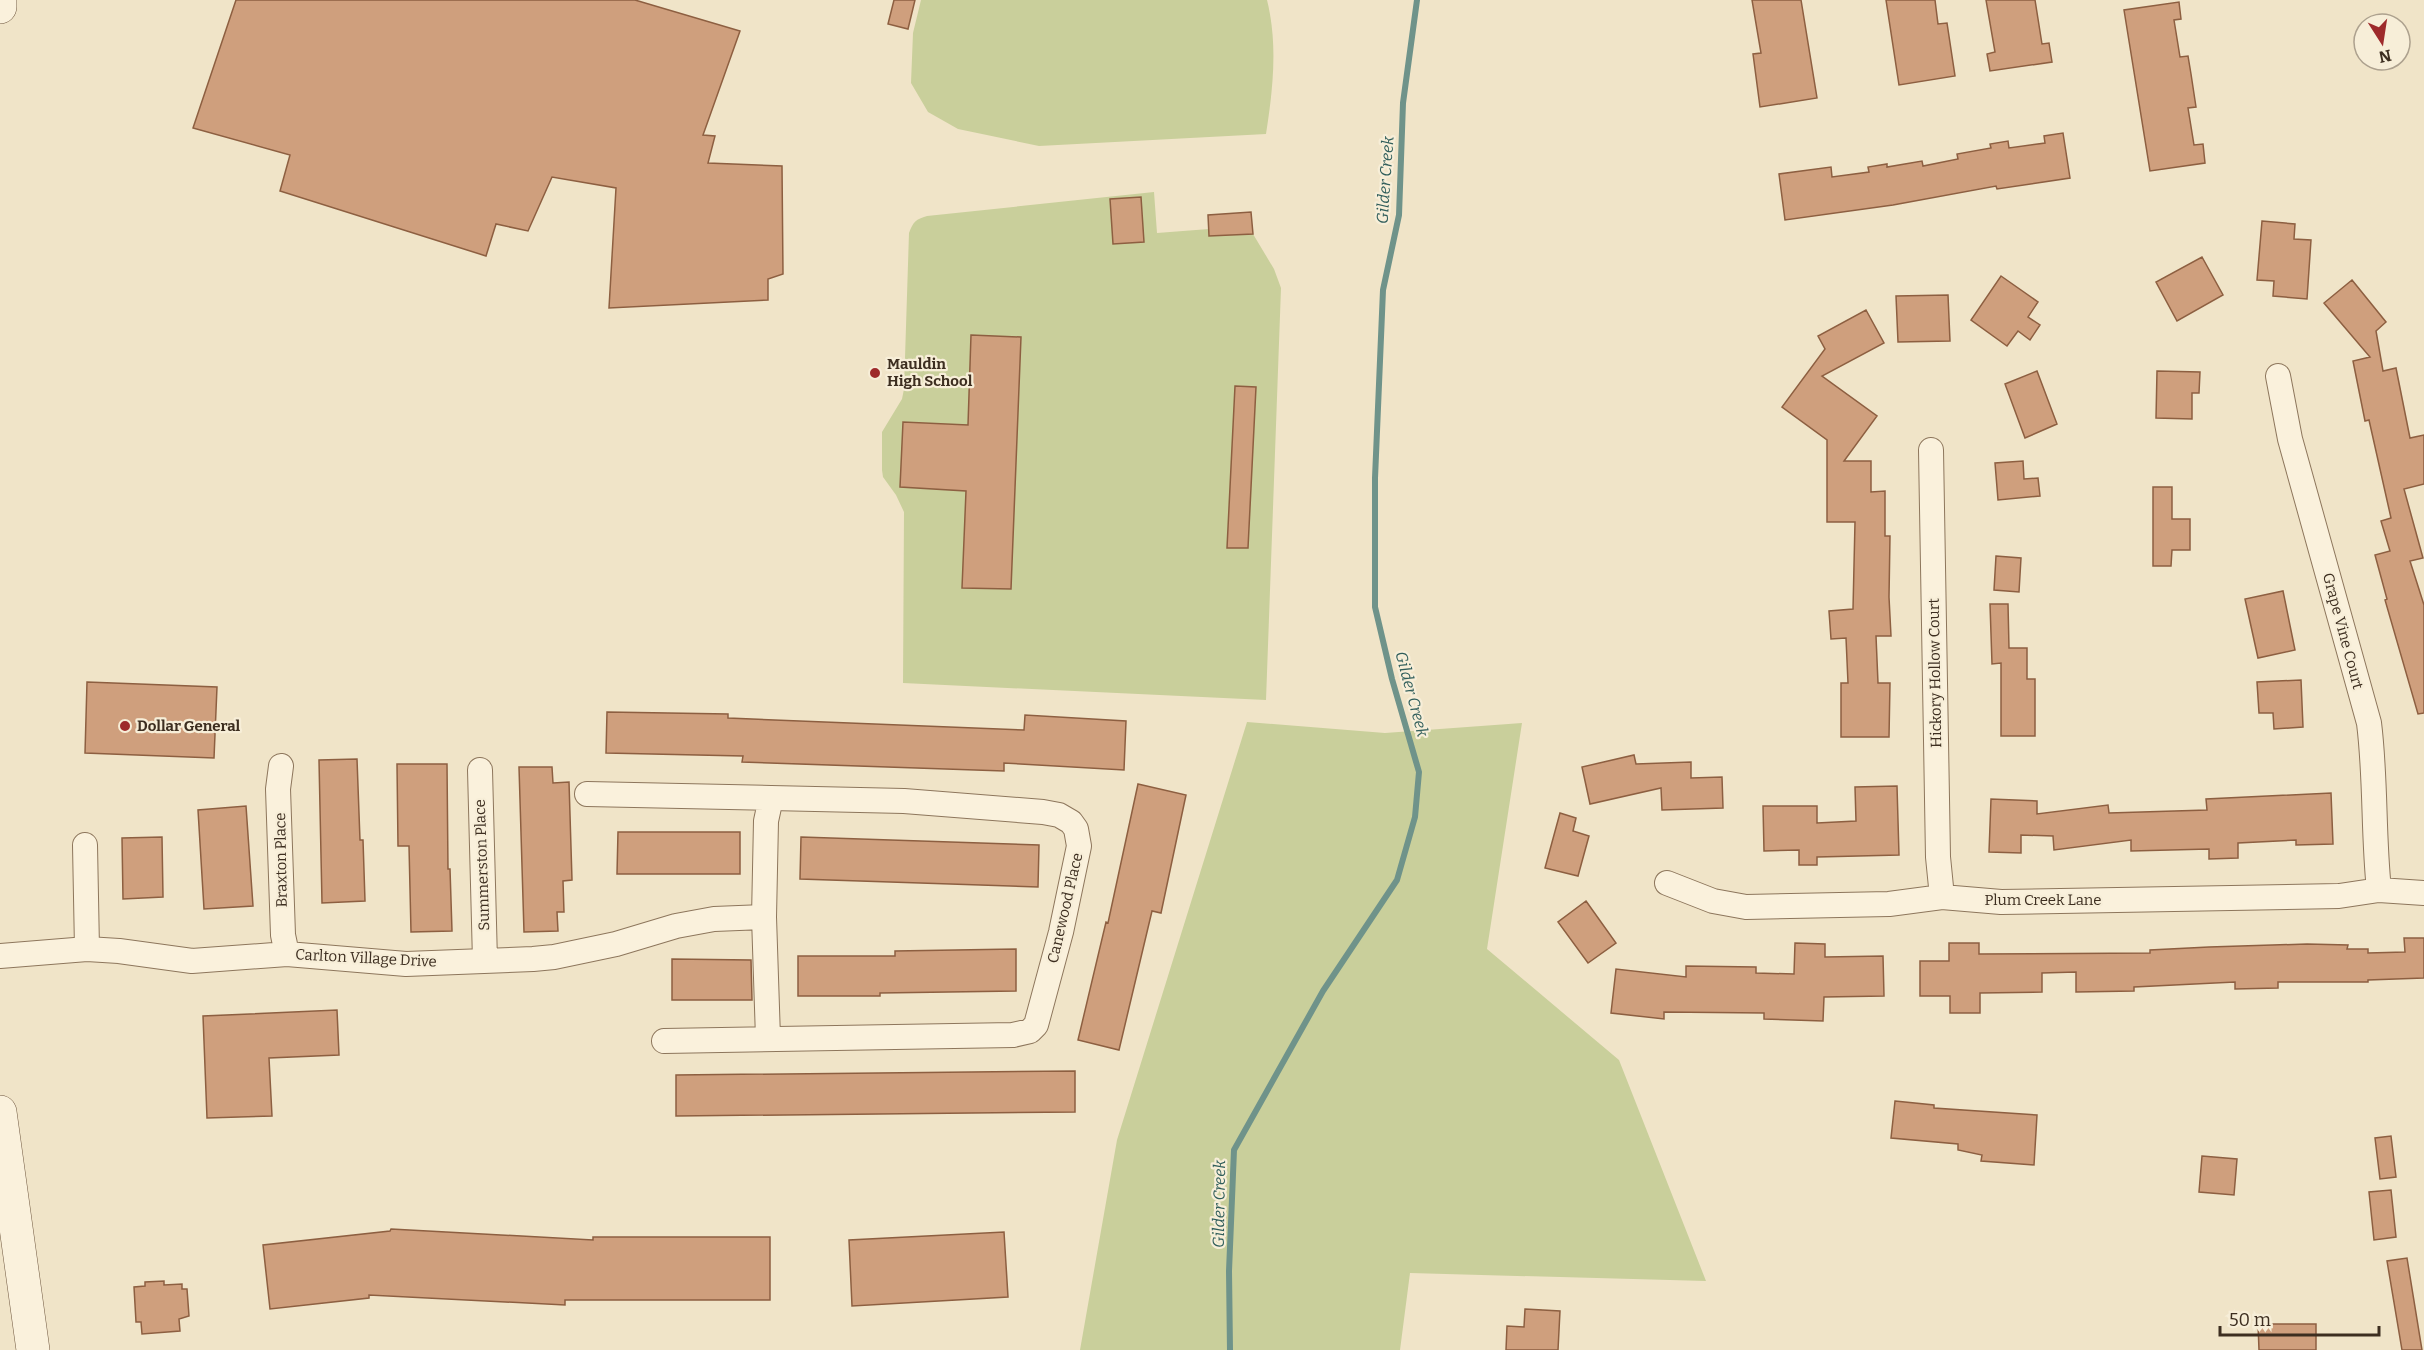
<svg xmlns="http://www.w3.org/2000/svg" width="2424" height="1350" viewBox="0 0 2424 1350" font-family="Bitter,serif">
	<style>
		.green { fill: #c9cf9b }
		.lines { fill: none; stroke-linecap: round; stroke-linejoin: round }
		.stream { stroke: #6f938a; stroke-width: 6 }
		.building { fill: #cf9f7d; stroke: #8d5f41; stroke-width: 1.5 }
		.minor-casing { stroke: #8d765c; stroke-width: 26 }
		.secondary-casing { stroke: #6f573f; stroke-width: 34 }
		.minor { stroke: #faf1dc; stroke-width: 24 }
		.secondary { stroke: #faf1dc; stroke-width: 33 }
		.poi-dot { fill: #9e2a2b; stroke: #f7eed8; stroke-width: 2 }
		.labels { text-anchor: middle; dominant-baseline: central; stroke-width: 4.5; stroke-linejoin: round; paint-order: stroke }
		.poi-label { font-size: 15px; font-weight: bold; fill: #3d2e20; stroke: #f7eed8; text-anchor: start }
		.street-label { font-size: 15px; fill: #3d2e20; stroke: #f7eed8 }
		.water-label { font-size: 16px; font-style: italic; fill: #2f5d5a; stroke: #f7eed8 }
	</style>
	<rect width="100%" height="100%" fill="#f0e4c8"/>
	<path class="green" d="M 921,0 L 1267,0 C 1278,44 1273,89 1266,134 L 1039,146 L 958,129 L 928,112 L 911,83 L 913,33 Z
		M 1154,192 L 1157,233 L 1209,229 L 1210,236 L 1253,234 L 1274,269 L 1281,288 L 1266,700 L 903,683 L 904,512 L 896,495 L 883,477 L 882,470 L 882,432 L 902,399 L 904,389 L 909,233 C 913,222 916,219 927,216 Z
		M 1247,722 L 1385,733 L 1522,723 L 1487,949 L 1619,1060 L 1706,1281 L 1410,1273 L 1400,1350 L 1080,1350 L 1117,1140 Z"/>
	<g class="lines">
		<path class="stream" d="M 1230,1350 L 1229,1271 L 1234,1150 L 1323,991 L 1397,880 L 1415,817 L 1419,772 L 1392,679 L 1375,607 L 1375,478 L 1383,290 L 1399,215 L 1403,103 L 1417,0"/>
	</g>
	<path class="building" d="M 236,0 L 635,0 L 740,31 L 703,135 L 715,136 L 708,163 L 782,166 L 783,274 L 768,279 L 768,300 L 609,308 L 616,188 L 552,177 L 528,231 L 496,224 L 486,256 L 280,191 L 290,155 L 193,128 Z
		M 894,0 L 915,0 L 908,29 L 888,24 Z
		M 1752,0 L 1801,0 L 1817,98 L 1760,107 L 1753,54 L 1761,53 Z
		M 1886,0 L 1935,0 L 1938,24 L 1947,23 L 1955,76 L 1899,85 Z
		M 1986,0 L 2035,0 L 2042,44 L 2049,43 L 2052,62 L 1990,71 L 1987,54 L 1995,52 Z
		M 2179,2 L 2181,19 L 2174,20 L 2180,57 L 2188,56 L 2191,74 L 2196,107 L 2188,108 L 2194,145 L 2203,144 L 2205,163 L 2150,171 L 2124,10 Z
		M 2063,133 L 2070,178 L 1997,189 L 1996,186 L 1893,205 L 1785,220 L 1779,174 L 1831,167 L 1832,177 L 1869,172 L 1868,167 L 1887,164 L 1887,167 L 1922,161 L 1923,166 L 1958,159 L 1957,154 L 1991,148 L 1990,144 L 2008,141 L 2009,148 L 2045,143 L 2044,136 Z
		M 1141,197 L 1144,242 L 1113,244 L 1110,199 Z
		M 1251,212 L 1253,234 L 1209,236 L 1208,215 Z
		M 2262,221 L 2295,224 L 2294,239 L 2311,240 L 2307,299 L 2273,296 L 2274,281 L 2257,280 Z
		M 2202,257 L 2223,295 L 2177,321 L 2156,282 Z
		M 2001,276 L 2038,302 L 2028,317 L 2040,325 L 2030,340 L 2018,331 L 2007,346 L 1971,320 Z
		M 2352,280 L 2386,322 L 2376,331 L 2383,371 L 2396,368 L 2410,438 L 2424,435 L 2424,484 L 2404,489 L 2423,558 L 2410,561 L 2424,605 L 2424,713 L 2418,714 L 2385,600 L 2387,599 L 2375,555 L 2390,551 L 2381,521 L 2391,518 L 2369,420 L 2365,421 L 2353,361 L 2370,357 L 2324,303 Z
		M 1948,295 L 1950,341 L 1898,342 L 1896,296 Z
		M 1866,310 L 1884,343 L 1822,376 L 1877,416 L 1844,461 L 1871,461 L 1871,492 L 1885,491 L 1885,536 L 1890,536 L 1889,597 L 1891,636 L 1876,636 L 1878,683 L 1890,683 L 1889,737 L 1841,737 L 1841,683 L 1848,683 L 1846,638 L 1831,639 L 1829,611 L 1853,609 L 1855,522 L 1827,522 L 1827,440 L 1782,407 L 1825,349 L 1818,336 Z
		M 971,335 L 1021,337 L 1011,589 L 962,588 L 966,491 L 900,487 L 903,422 L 968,425 Z
		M 2037,371 L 2057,424 L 2025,438 L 2005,384 Z
		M 2157,371 L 2200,372 L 2199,393 L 2192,393 L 2192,419 L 2156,418 Z
		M 1235,386 L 1256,387 L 1248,548 L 1227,548 Z
		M 2023,461 L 2024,479 L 2038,478 L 2040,496 L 1998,500 L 1995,463 Z
		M 2153,487 L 2172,487 L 2172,519 L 2190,519 L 2190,550 L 2172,550 L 2171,566 L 2153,566 Z
		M 1996,556 L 2021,558 L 2019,592 L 1994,590 Z
		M 2283,591 L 2295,650 L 2258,658 L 2245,599 Z
		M 1990,604 L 2008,604 L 2009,648 L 2027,648 L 2027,679 L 2035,679 L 2035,736 L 2001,736 L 2001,663 L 1992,664 Z
		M 2301,680 L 2303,727 L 2274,729 L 2273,713 L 2259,713 L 2257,682 Z
		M 87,682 L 217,687 L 214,758 L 85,753 Z
		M 607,712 L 728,714 L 728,718 L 1024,730 L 1025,715 L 1126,721 L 1124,770 L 1004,763 L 1004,771 L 742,762 L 743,756 L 606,753 Z
		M 1634,755 L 1636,764 L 1691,762 L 1691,778 L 1722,777 L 1723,808 L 1662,810 L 1661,788 L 1590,804 L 1582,767 Z
		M 357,759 L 360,840 L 363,840 L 365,901 L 322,903 L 319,760 Z
		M 397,764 L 447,764 L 448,869 L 450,869 L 452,931 L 411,932 L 409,846 L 398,846 Z
		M 519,767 L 552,767 L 553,783 L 569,782 L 572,880 L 563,881 L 564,912 L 557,912 L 558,931 L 524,932 Z
		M 1138,784 L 1186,795 L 1161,913 L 1152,911 L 1119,1050 L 1078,1040 L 1106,922 L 1108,923 Z
		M 1897,786 L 1899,855 L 1817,857 L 1817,865 L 1799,865 L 1799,850 L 1764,851 L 1763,806 L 1817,806 L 1817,823 L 1856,821 L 1855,787 Z
		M 2331,793 L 2333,844 L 2296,845 L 2296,840 L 2238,843 L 2238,858 L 2209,859 L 2209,849 L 2131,851 L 2131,840 L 2054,850 L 2053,836 L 2021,835 L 2021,853 L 1989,852 L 1991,799 L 2037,801 L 2037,814 L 2108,805 L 2109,813 L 2207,810 L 2206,799 Z
		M 246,806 L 253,906 L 204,909 L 198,810 Z
		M 1560,813 L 1576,818 L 1573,831 L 1589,836 L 1578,876 L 1545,868 Z
		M 618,832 L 740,832 L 740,874 L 617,874 Z
		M 162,837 L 163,897 L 123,899 L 122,838 Z
		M 801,837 L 1039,845 L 1038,887 L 800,879 Z
		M 1586,901 L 1616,943 L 1588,963 L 1558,922 Z
		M 2404,938 L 2424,938 L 2424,978 L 2368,980 L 2368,982 L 2278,982 L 2278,988 L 2235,989 L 2235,982 L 2134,987 L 2134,991 L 2076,992 L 2076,972 L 2042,973 L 2042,992 L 1980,993 L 1980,1013 L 1950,1013 L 1950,996 L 1920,996 L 1920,961 L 1949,961 L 1949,943 L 1979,943 L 1979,954 L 2150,953 L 2150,950 L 2209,947 L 2307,944 L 2348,945 L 2347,949 L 2368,949 L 2368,953 L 2405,952 Z
		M 1795,943 L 1825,944 L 1825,957 L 1883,956 L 1884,996 L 1824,997 L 1823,1021 L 1764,1019 L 1764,1013 L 1664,1012 L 1664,1019 L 1611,1013 L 1616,969 L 1686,977 L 1686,966 L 1756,967 L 1756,973 L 1794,974 Z
		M 1016,949 L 1016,991 L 880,993 L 880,996 L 798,996 L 798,956 L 895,956 L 895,951 Z
		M 672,959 L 751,960 L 752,1000 L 672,1000 Z
		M 337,1010 L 339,1055 L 269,1058 L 272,1116 L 207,1118 L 203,1016 Z
		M 1075,1071 L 1075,1112 L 676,1116 L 676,1075 Z
		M 1895,1101 L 1934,1105 L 1934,1108 L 2037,1115 L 2034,1165 L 1981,1161 L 1982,1155 L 1958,1150 L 1958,1144 L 1891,1138 Z
		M 2391,1136 L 2396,1177 L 2380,1179 L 2375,1138 Z
		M 2202,1156 L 2237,1159 L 2234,1195 L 2199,1192 Z
		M 2391,1190 L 2396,1237 L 2374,1240 L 2369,1192 Z
		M 391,1229 L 593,1240 L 593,1237 L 770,1237 L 770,1300 L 565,1300 L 565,1305 L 369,1295 L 369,1298 L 270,1309 L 263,1245 L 390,1231 Z
		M 1004,1232 L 1008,1297 L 852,1306 L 849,1240 Z
		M 2407,1258 L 2422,1350 L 2402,1350 L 2387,1261 Z
		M 164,1281 L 164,1285 L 182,1284 L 182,1289 L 187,1289 L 189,1316 L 179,1319 L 180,1331 L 142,1334 L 141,1322 L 136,1322 L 134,1287 L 145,1286 L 145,1282 Z
		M 1525,1309 L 1560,1311 L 1558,1350 L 1506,1350 L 1507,1326 L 1524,1327 Z
		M 2258,1324 L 2316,1324 L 2316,1350 L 2259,1350 Z"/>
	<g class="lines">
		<g class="minor-casing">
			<path id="minor" d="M 2278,376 L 2290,439 L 2369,723 C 2376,778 2373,834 2379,890
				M 1931,450 L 1938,857 L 1942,897
				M 281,766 L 278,789 L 283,935 L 287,954
				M 480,770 L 485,961
				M 587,794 L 771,798
				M 85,845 L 87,949
				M 1667,883 L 1713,901 L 1746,907 L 1889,904 L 1942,897 L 2001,902 L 2339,896 L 2379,890 L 2424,893
				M 0,956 L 87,949 L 119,951 L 192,961 L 287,954 L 406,964 L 533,959 L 554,957 L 616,944 L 676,926 L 714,919 L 764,917
				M 664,1041 L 1013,1035 L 1030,1031 L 1036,1025 L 1061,932 L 1079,846 L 1076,829 L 1071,822 L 1059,815 L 1043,812 L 904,801 L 771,798 L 766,821 L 764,917 L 768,1038"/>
		</g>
		<g class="secondary-casing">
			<path id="secondary" d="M 0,7 L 0,0
				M 0,1112 L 33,1350"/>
		</g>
		<use href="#minor" class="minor"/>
		<use href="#secondary" class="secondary"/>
	</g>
	<g class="poi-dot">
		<circle cx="875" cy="373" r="6"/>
		<circle cx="125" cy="726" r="6"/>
	</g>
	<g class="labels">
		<g class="poi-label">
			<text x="887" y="364">Mauldin<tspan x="887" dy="17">High School</tspan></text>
			<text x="137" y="726">Dollar General</text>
		</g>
		<g class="street-label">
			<text transform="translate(2343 631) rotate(75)">Grape Vine Court</text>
			<text transform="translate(1935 673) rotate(-91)">Hickory Hollow Court</text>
			<text transform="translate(281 860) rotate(-91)">Braxton Place</text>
			<text transform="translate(482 865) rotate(-92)">Summerston Place</text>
			<text x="2043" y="900">Plum Creek Lane</text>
			<text transform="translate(1065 908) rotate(-77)">Canewood Place</text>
			<text transform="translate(366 958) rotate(3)">Carlton Village Drive</text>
		</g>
		<g class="water-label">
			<text transform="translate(1385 180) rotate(-86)">Gilder Creek</text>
			<text transform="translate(1412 694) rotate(75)">Gilder Creek</text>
			<text transform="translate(1219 1204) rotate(-89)">Gilder Creek</text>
		</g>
	</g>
	<g transform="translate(2382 42) rotate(168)"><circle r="28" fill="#f7eed8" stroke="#ada18e" stroke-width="1.5"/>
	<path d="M0-4.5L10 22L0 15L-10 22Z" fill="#9e2a2b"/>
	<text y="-9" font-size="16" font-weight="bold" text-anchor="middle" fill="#3d2e20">N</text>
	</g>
	<path d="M2220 1326v9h159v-9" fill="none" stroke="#3d2e20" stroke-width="3"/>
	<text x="2229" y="1326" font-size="18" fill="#3d2e20" stroke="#f7eed8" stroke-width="4.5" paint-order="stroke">50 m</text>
</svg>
